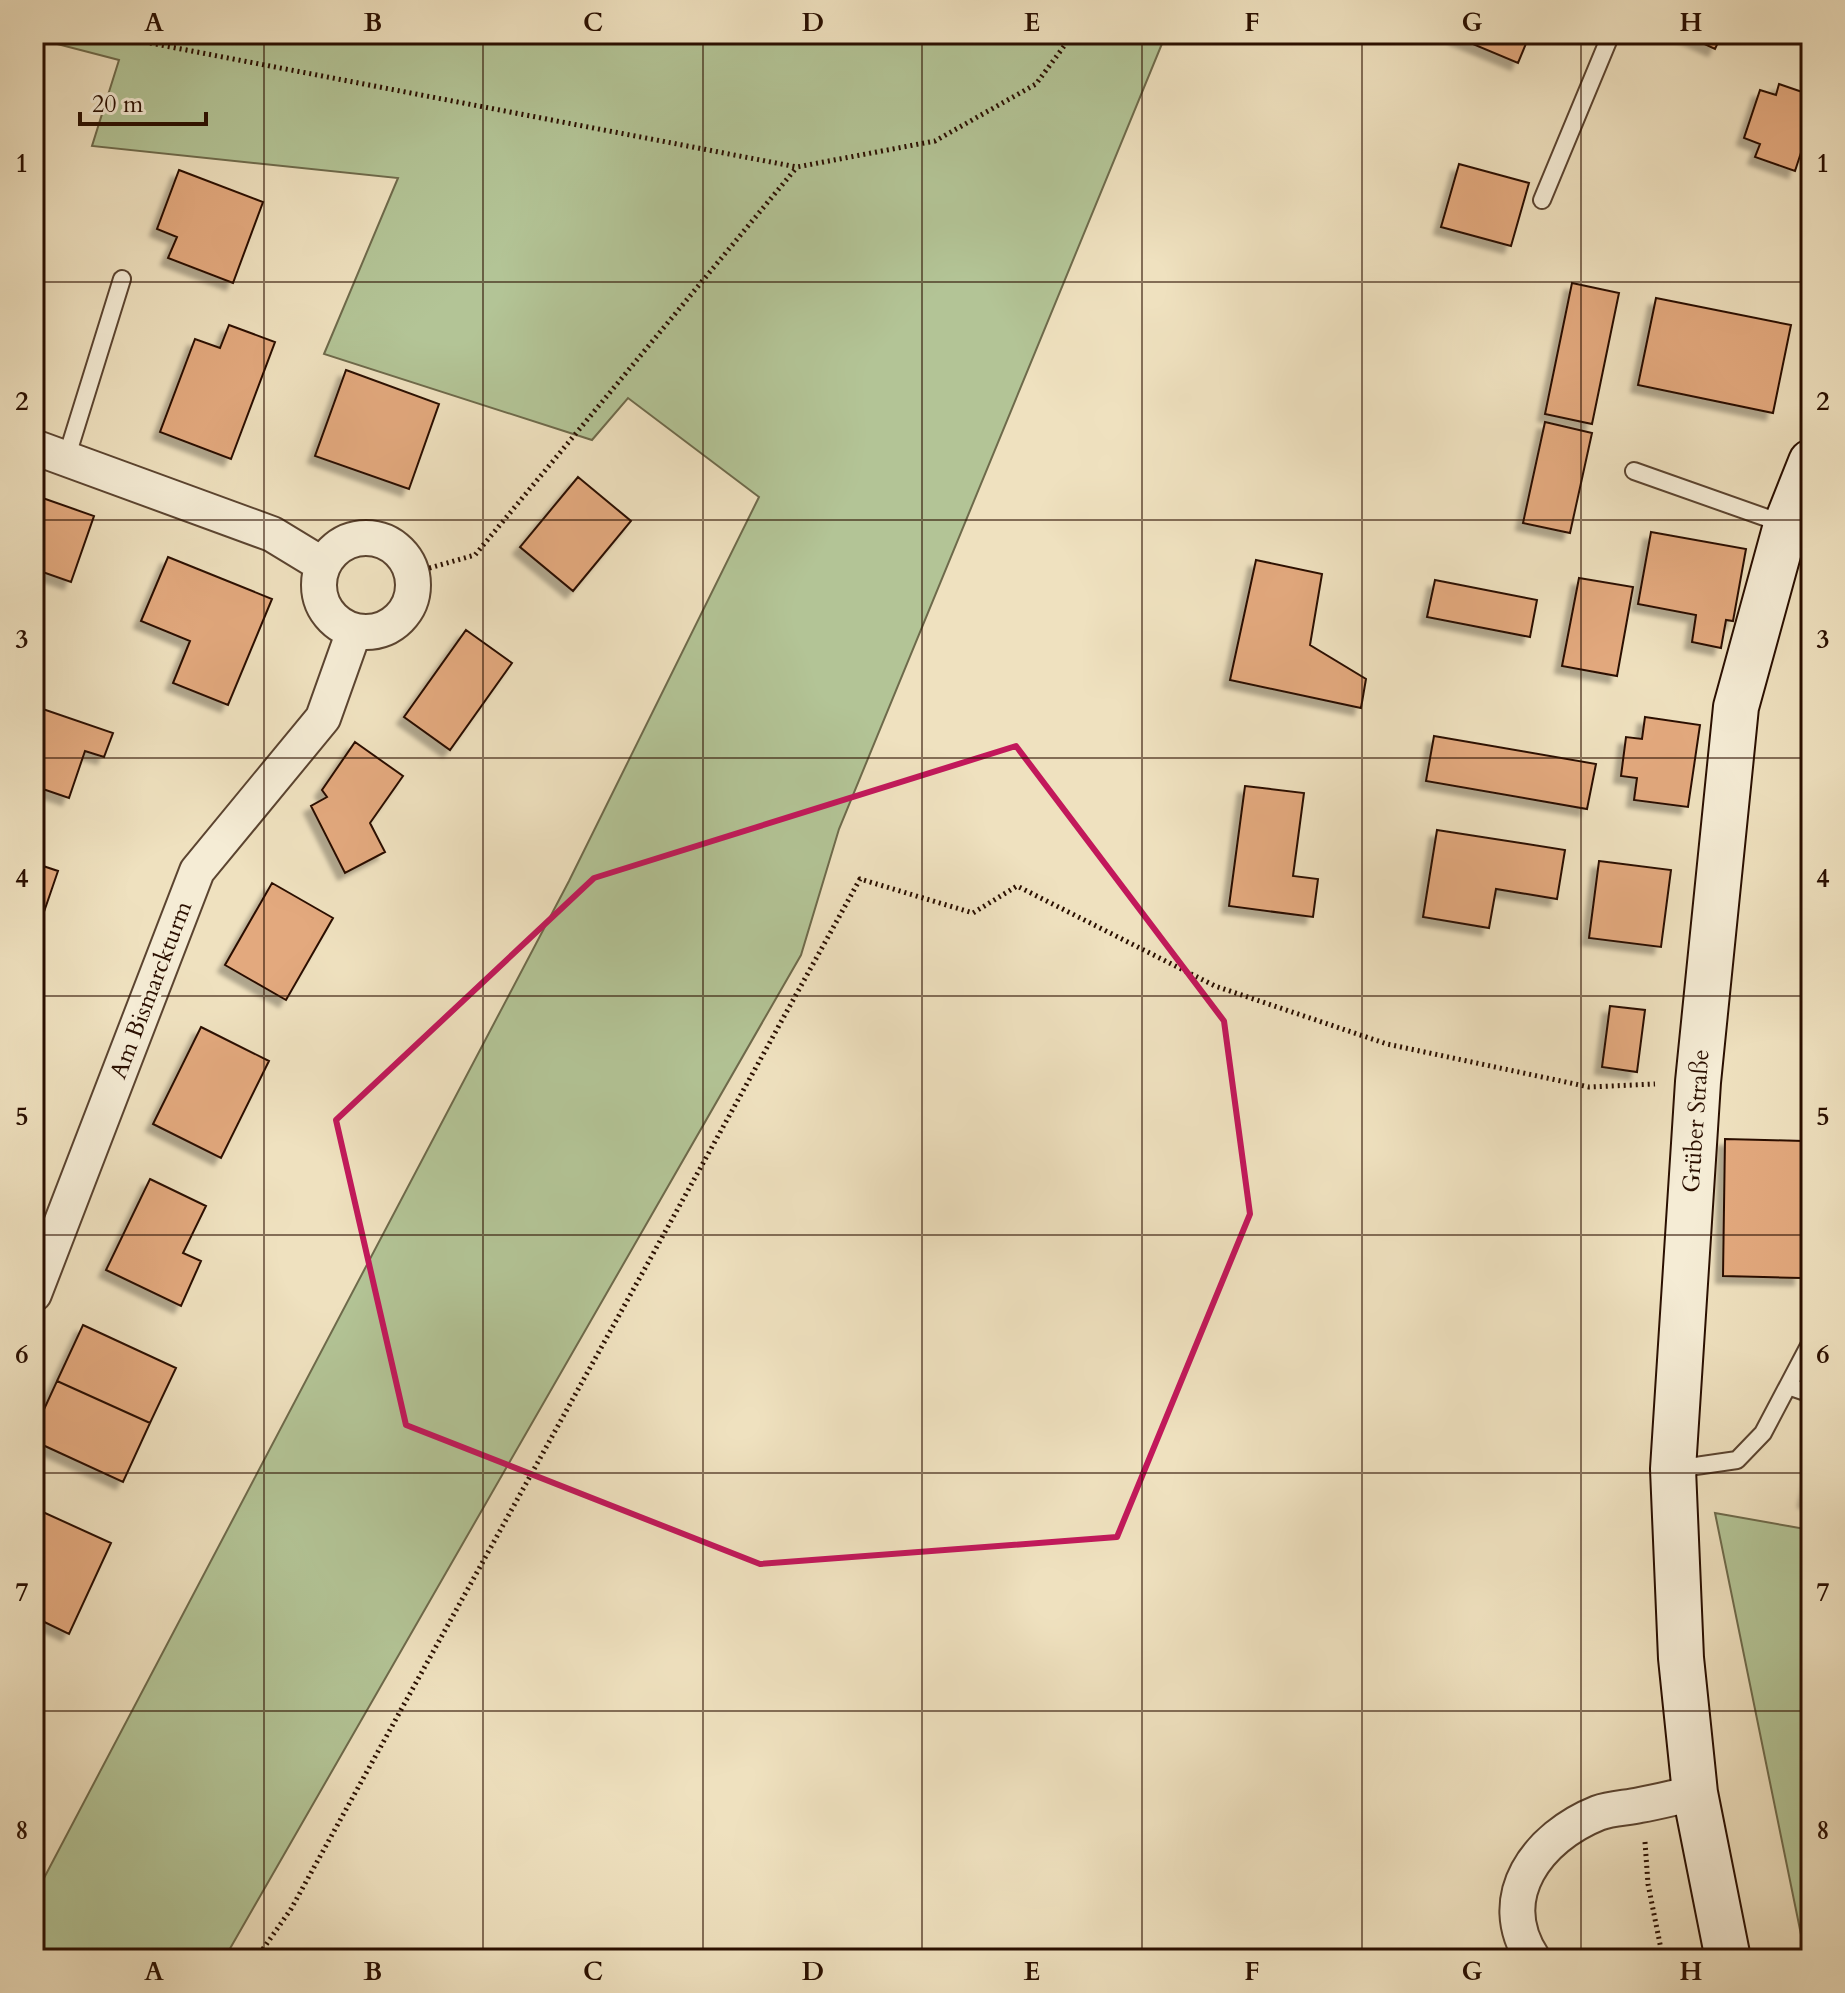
<svg xmlns="http://www.w3.org/2000/svg" width="1845" height="1993" viewBox="0 0 1845 1993" font-family="Cardo,serif">
	<style>
		.green { fill: #b3c496; stroke: #6e6a4b; stroke-width: 2 }
		.building { fill: #e3a97e; stroke: #2a0f00; stroke-width: 2; filter: url(#shadow) }
		.lines { fill: none; stroke-linecap: round; stroke-linejoin: round }
		.lane-casing { stroke: #5b4430; stroke-width: 20 }
		.street-casing { stroke: #5b4430; stroke-width: 38 }
		.secondary-casing { stroke: #2a0f00; stroke-width: 48 }
		.path { stroke: #2a0f00; stroke-width: 5; stroke-dasharray: 2 4; stroke-linecap: butt }
		.lane { stroke: #f5ecd5; stroke-width: 16 }
		.street { stroke: #f5ecd5; stroke-width: 34 }
		.secondary { stroke: #f5ecd5; stroke-width: 44 }
		.marked { fill: none; stroke: #c2185b; stroke-width: 6; stroke-linejoin: round }
		.grid { fill: none; stroke: #2a0f00; stroke-width: 2; stroke-opacity: 0.55 }
		.labels { text-anchor: middle; dominant-baseline: central; stroke-width: 8; stroke-linejoin: round; paint-order: stroke }
		.street-label { font-size: 24px; fill: #2a0f00; stroke: #f5ecd5 }
		.neatline { fill: none; stroke: #2a0f00; stroke-width: 3 }
		.grid-label { font-size: 26px; text-anchor: middle; font-weight: bold; fill: #2a0f00 }
	</style>
	<defs>
		<filter id="shadow"><feDropShadow dx="-7" dy="7" stdDeviation="2" flood-color="#0004"/></filter>
	</defs>
	<rect width="100%" height="100%" fill="#efe1bf"/>
	<filter id="stains"><feTurbulence type="fractalNoise" baseFrequency=".0025" numOctaves="4"/><feColorMatrix values="0 0 0 0 .2 0 0 0 0 .09 0 0 0 0 .02 0 0 0 .5 -.17"/></filter>
	<radialGradient id="worn" r=".72"><stop offset=".6" stop-color="#630" stop-opacity="0"/><stop offset="1" stop-color="#630" stop-opacity=".3"/></radialGradient>
	<path class="green" d="M 34,34 L 1166,34 L 839,829 L 801,955 L 224,1959 L 34,1959 L 34,1897 L 569,881 L 759,497 L 628,398 L 592,440 L 324,354 L 398,178 L 92,146 L 119,60 L 34,38 Z
		M 1715,1513 L 1811,1530 L 1811,1959 L 1806,1959 Z"/>
	<path class="building" d="M 1457,34 L 1530,34 L 1518,63 L 1456,37 Z
		M 1683,34 L 1722,34 L 1715,49 Z
		M 1779,84 L 1811,95 L 1811,122 L 1795,171 L 1755,157 L 1760,144 L 1744,138 L 1760,90 L 1776,95 Z
		M 1459,164 L 1529,183 L 1511,246 L 1441,227 Z
		M 179,170 L 263,202 L 233,283 L 168,258 L 177,237 L 157,229 Z
		M 1572,283 L 1619,293 L 1592,424 L 1545,414 Z
		M 1656,298 L 1791,325 L 1773,413 L 1638,385 Z
		M 229,325 L 275,342 L 231,459 L 160,432 L 195,339 L 220,348 Z
		M 346,370 L 439,404 L 409,489 L 315,456 Z
		M 1545,422 L 1592,433 L 1570,533 L 1523,523 Z
		M 578,477 L 631,521 L 573,591 L 520,547 Z
		M 34,495 L 94,516 L 71,582 L 34,569 Z
		M 1651,532 L 1746,549 L 1733,621 L 1726,620 L 1721,648 L 1692,642 L 1696,615 L 1638,604 Z
		M 168,557 L 272,599 L 228,705 L 173,683 L 190,641 L 141,621 Z
		M 1256,560 L 1322,574 L 1310,645 L 1366,679 L 1361,708 L 1230,680 Z
		M 1579,578 L 1633,587 L 1617,676 L 1562,666 Z
		M 1435,580 L 1537,600 L 1530,637 L 1427,617 Z
		M 466,630 L 512,663 L 450,750 L 404,717 Z
		M 34,706 L 113,733 L 104,757 L 85,751 L 69,798 L 34,786 Z
		M 1645,717 L 1700,725 L 1688,807 L 1634,800 L 1637,778 L 1621,776 L 1626,737 L 1642,739 Z
		M 1434,736 L 1596,764 L 1587,809 L 1426,781 Z
		M 355,742 L 403,776 L 370,823 L 385,852 L 345,873 L 311,806 L 327,797 L 322,790 Z
		M 1245,786 L 1304,793 L 1293,876 L 1318,879 L 1313,917 L 1229,906 Z
		M 1437,830 L 1565,850 L 1557,899 L 1496,889 L 1489,928 L 1423,917 Z
		M 1599,861 L 1671,870 L 1661,947 L 1589,938 Z
		M 34,863 L 58,871 L 34,941 Z
		M 272,883 L 333,918 L 286,1000 L 225,965 Z
		M 1610,1006 L 1645,1010 L 1637,1072 L 1602,1067 Z
		M 201,1027 L 269,1061 L 221,1158 L 153,1124 Z
		M 1725,1139 L 1803,1141 L 1801,1278 L 1723,1276 Z
		M 150,1179 L 206,1206 L 183,1253 L 201,1261 L 181,1306 L 106,1270 Z
		M 83,1325 L 176,1368 L 150,1423 L 57,1381 Z
		M 57,1381 L 150,1423 L 123,1482 L 34,1441 L 34,1431 Z
		M 1811,1475 L 1811,1502 L 1805,1500 Z
		M 34,1508 L 111,1543 L 69,1634 L 34,1617 Z"/>
	<g class="lines">
		<g class="lane-casing">
			<path id="lane" d="M 1542,200 L 1611,34
				M 66,459 L 122,279
				M 1634,471 L 1784,524
				M 1788,1386 L 1811,1394
				M 1675,1469 L 1737,1460 L 1763,1433 L 1811,1342"/>
		</g>
		<g class="street-casing">
			<path id="street" d="M 34,447 L 272,534 L 323,565
				M319 585a47 47 0 1 1 94 0a47 47 0 1 1-94 0Z
				M 34,1294 L 197,871 L 323,718 L 354,631
				M 1533,1959 C 1492,1897 1538,1837 1598,1813 C 1611,1808 1627,1808 1640,1805 C 1658,1802 1676,1797 1695,1793"/>
		</g>
		<g class="secondary-casing">
			<path id="secondary" d="M 1728,1959 L 1695,1793 L 1681,1658 L 1673,1469 L 1698,1082 L 1736,707 L 1786,525 L 1811,462"/>
		</g>
		<path class="path" d="M 103,34 L 797,167 L 935,141 L 1036,84 L 1073,34
			M 412,573 L 475,555 L 797,167
			M 1645,1842 L 1648,1884 L 1663,1959
			M 256,1959 L 291,1909 L 860,879 L 973,913 L 1017,886 L 1215,986 L 1387,1044 L 1589,1087 L 1655,1084"/>
		<use href="#lane" class="lane"/>
		<use href="#street" class="street"/>
		<use href="#secondary" class="secondary"/>
	</g>
	<path class="marked" d="M 1016,746 L 1224,1021 L 1250,1214 L 1117,1537 L 760,1564 L 406,1425 L 336,1120 L 594,878 Z"/>
	<path class="grid" d="M 264,34 L 264,1959M 483,34 L 483,1959M 703,34 L 703,1959M 922,34 L 922,1959M 1142,34 L 1142,1959M 1362,34 L 1362,1959M 1581,34 L 1581,1959M 34,282 L 1811,282M 34,520 L 1811,520M 34,758 L 1811,758M 34,996 L 1811,996M 34,1235 L 1811,1235M 34,1473 L 1811,1473M 34,1711 L 1811,1711"/>
	<g class="labels">
		<g class="street-label">
			<text transform="translate(151 990) rotate(-69)">Am Bismarckturm</text>
			<text transform="translate(1696 1121) rotate(-86)">Grüber Straße</text>
		</g>
	</g>
	<rect width="1845" height="1993" fill="none" stroke="#efe1bf" stroke-width="88"/>
	<path d="M80 112v12h126v-12" fill="none" stroke="#2a0f00" stroke-width="4"/>
	<text x="92" y="112" font-size="24" fill="#2a0f00" stroke="#f5ecd5" stroke-width="6" paint-order="stroke">20 m</text>
	<rect x="44" y="44" width="1757" height="1905" class="neatline"/>
	<g class="grid-label">
		<text x="154" y="31">A</text>
		<text x="373" y="31">B</text>
		<text x="593" y="31">C</text>
		<text x="813" y="31">D</text>
		<text x="1032" y="31">E</text>
		<text x="1252" y="31">F</text>
		<text x="1472" y="31">G</text>
		<text x="1691" y="31">H</text>
		<text x="22" y="172">1</text>
		<text x="1823" y="172">1</text>
		<text x="22" y="410">2</text>
		<text x="1823" y="410">2</text>
		<text x="22" y="648">3</text>
		<text x="1823" y="648">3</text>
		<text x="22" y="887">4</text>
		<text x="1823" y="887">4</text>
		<text x="22" y="1125">5</text>
		<text x="1823" y="1125">5</text>
		<text x="22" y="1363">6</text>
		<text x="1823" y="1363">6</text>
		<text x="22" y="1601">7</text>
		<text x="1823" y="1601">7</text>
		<text x="22" y="1839">8</text>
		<text x="1823" y="1839">8</text>
		<text x="154" y="1980">A</text>
		<text x="373" y="1980">B</text>
		<text x="593" y="1980">C</text>
		<text x="813" y="1980">D</text>
		<text x="1032" y="1980">E</text>
		<text x="1252" y="1980">F</text>
		<text x="1472" y="1980">G</text>
		<text x="1691" y="1980">H</text>
	</g>
	<rect width="100%" height="100%" filter="url(#stains)"/>
	<rect width="100%" height="100%" fill="url(#worn)"/>
</svg>
